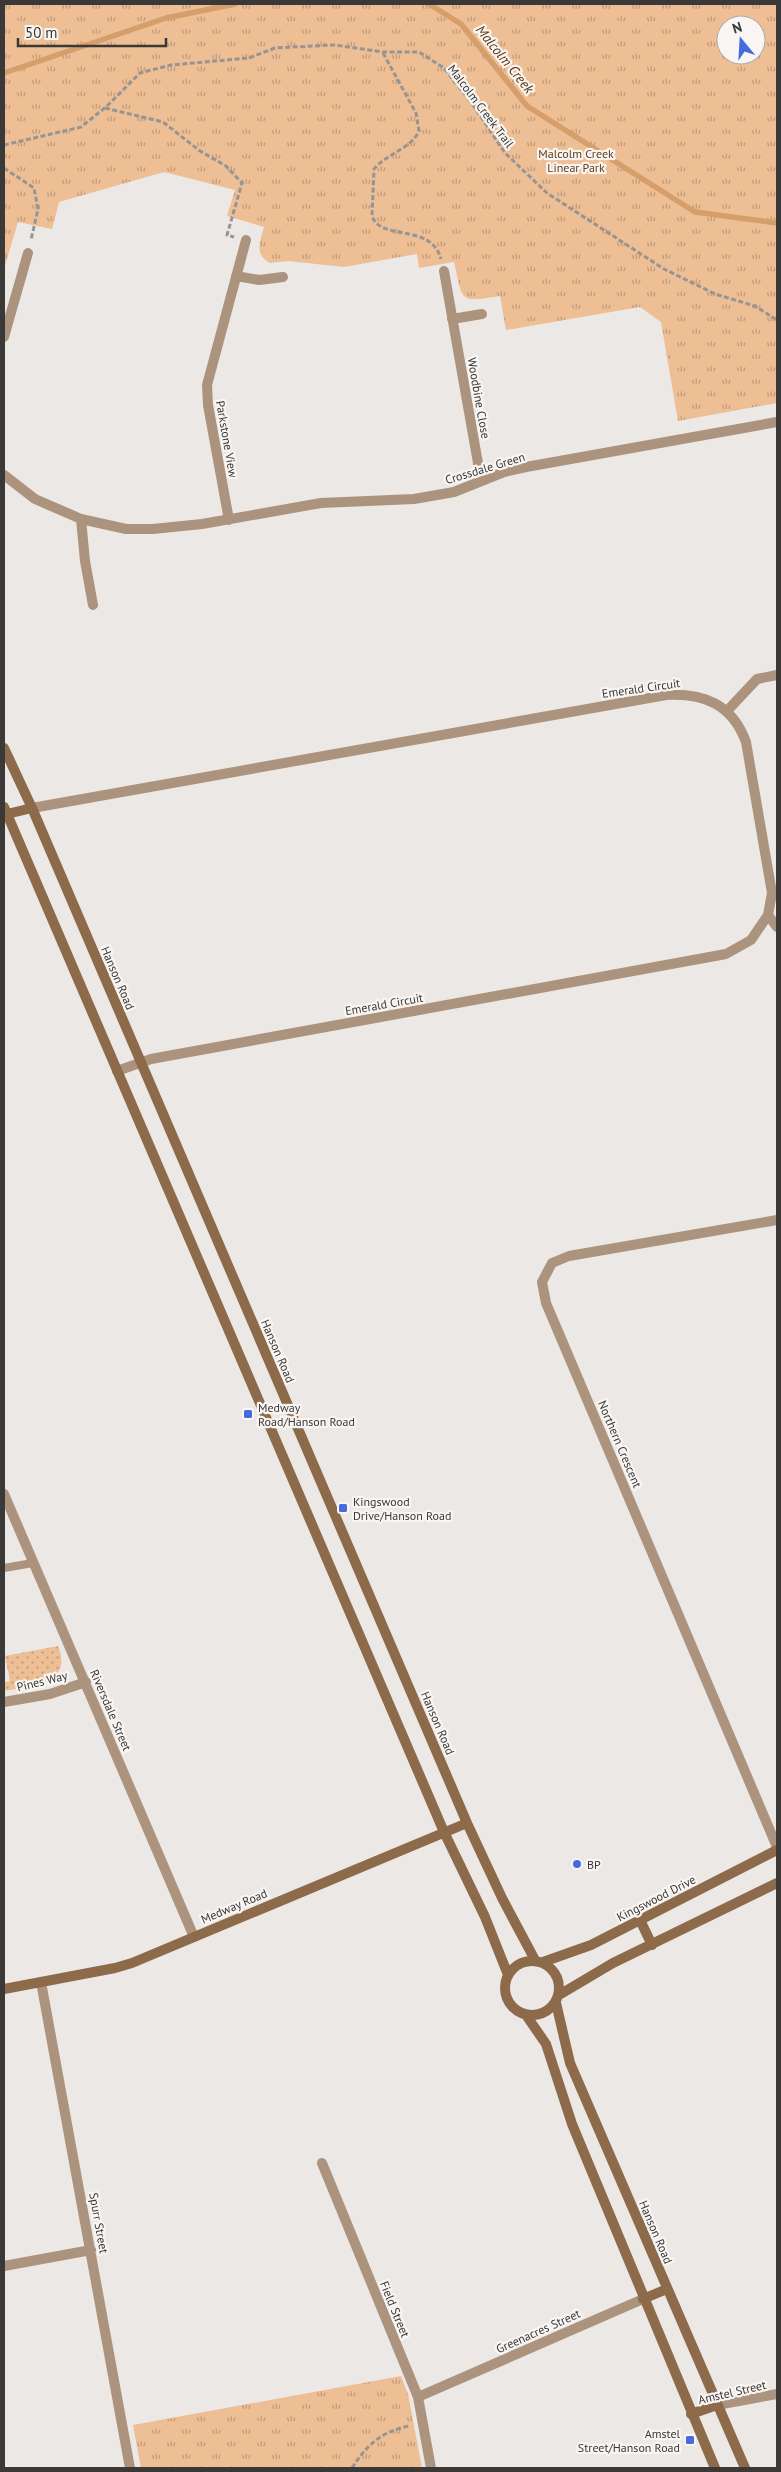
<svg xmlns="http://www.w3.org/2000/svg" width="781" height="2472" viewBox="0 0 781 2472" font-family="'PT Sans',sans-serif">
	<style>
		.grass { fill: url(#grass-dots) }
		.park { fill: url(#park-tufts); fill-rule: evenodd }
		.lines { fill: none; stroke-linecap: round; stroke-linejoin: round }
		.stream { stroke: #d69e6b; stroke-width: 5.5 }
		.path { stroke: #979593; stroke-width: 3; stroke-dasharray: 5 2.5; stroke-linecap: butt }
		.lane { stroke: #ac937e; stroke-width: 8 }
		.street { stroke: #ac937e; stroke-width: 10 }
		.secondary { stroke: #8d6a4a; stroke-width: 10 }
		.poi-dot { fill: #476bde; stroke: #f8f5f2; stroke-width: 2 }
		.labels { text-anchor: middle; dominant-baseline: central; stroke-width: 4.5; stroke-linejoin: round; paint-order: stroke }
		.street-label { font-size: 12px; fill: #3a3938; stroke: #f8f5f2 }
		.park-label { font-size: 12px; fill: #613c14; stroke: #f8f5f2 }
		.poi-label { font-size: 12px; fill: #3a3938; stroke: #f8f5f2; text-anchor: start }
		.water-label { font-size: 14px; font-style: italic; fill: #5c360e; stroke: #f8f5f2 }
	</style>
	<defs>
		<pattern id="grass-dots" width="8" height="8" patternUnits="userSpaceOnUse" patternTransform="scale(1.25)"><rect width="8" height="8" fill="#eebe94"/><path d="M2 2h.1M6 6h.1" fill="none" stroke="#c29b7a" stroke-width="1.8" stroke-linecap="round"/></pattern>
		<pattern id="park-tufts" width="24" height="20" patternUnits="userSpaceOnUse" patternTransform="scale(1.25)"><rect width="24" height="20" fill="#eebe94"/><path d="M3 7l-1-3M5 7V3M7 7l1-3M15 17l-1-3M17 17v-4M19 17l1-3" fill="none" stroke="#c29b7a"/></pattern>
	</defs>
	<rect width="100%" height="100%" fill="#ebe8e5"/>
	<path class="grass" d="M 58,1646 C 74,1685 30,1686 4,1691 L 4,1682 L 10,1681 L 5,1656 Z"/>
	<path class="park" d="M 4,4 L 777,4 L 777,403 L 678,421 L 661,322 L 640,307 L 506,330 L 500,296 C 458,303 463,301 454,262 L 419,268 L 417,254 L 344,267 L 288,261 L 270,263 C 254,254 260,242 264,227 L 227,216 L 235,190 L 164,172 L 59,202 L 52,229 L 18,222 L 4,269 ZM 726,25 L 756,25 L 756,55 L 726,55 Z
		M 401,2376 L 408,2394 L 422,2468 L 141,2468 L 133,2425 Z"/>
	<g class="lines">
		<path class="stream" d="M 429,4 L 461,24 L 527,106 L 695,212 L 777,223
			M 4,73 L 166,18 L 235,4"/>
		<path class="path" d="M 383,53 L 416,113 L 419,131 C 411,149 386,154 374,169 L 372,216 C 381,242 431,222 441,259
			M 105,108 L 163,122 L 200,151 L 226,166 L 242,183 L 227,235 L 234,237
			M 4,145 L 81,127 L 107,106 L 140,73 L 171,65 L 249,58 L 275,48 L 335,45 L 383,52 L 419,52 L 444,68 L 471,102 L 505,153 L 547,193 L 664,269 L 715,294 L 755,306 L 777,320
			M 4,168 L 34,188 L 38,209 L 31,240
			M 352,2468 C 367,2445 380,2432 409,2426"/>
		<path class="lane" d="M 4,1568 L 33,1563"/>
		<path class="street" d="M 444,271 L 481,480
			M 236,276 L 259,280 L 283,277
			M 452,319 L 482,314
			M 4,337 L 28,253
			M 4,475 L 35,499 L 81,519 L 126,529 L 153,529 L 202,524 L 321,503 L 414,499 L 454,492 L 504,472 L 526,467 L 777,422
			M 81,519 L 85,561 L 93,605
			M 229,520 L 208,405 L 207,385 L 246,240
			M 727,711 L 757,679 L 777,675
			M 32,808 L 666,695 C 704,693 732,704 746,742 L 772,893 L 768,915 L 751,940 L 726,954 L 151,1059 L 117,1071
			M 768,915 L 777,927
			M 777,1220 L 569,1256 L 552,1263 L 542,1282 L 546,1303 L 777,1847
			M 4,1494 L 194,1937
			M 4,1702 L 50,1694 L 86,1682
			M 41,1982 L 130,2468
			M 322,2163 L 418,2397 L 431,2468
			M 4,2266 L 91,2250
			M 418,2397 L 643,2299
			M 717,2405 L 777,2394"/>
		<path class="secondary" d="M 4,748 L 32,808 L 467,1823 L 502,1898 L 535,1960
			M 4,807 L 444,1832 L 485,1917 L 508,1975
			M 7,814 L 32,808
			M 640,1920 L 652,1945
			M505 1988a27 27 0 1 1 54 0a27 27 0 1 1-54 0Z
			M 543,1962 L 591,1945 L 777,1850
			M 4,1989 L 115,1968 L 132,1963 L 467,1823
			M 559,1995 L 613,1963 L 777,1883
			M 556,2003 L 570,2063 L 745,2468
			M 526,2015 L 546,2044 L 572,2124 L 715,2468
			M 643,2299 L 667,2289
			M 691,2414 L 717,2405"/>
	</g>
	<g class="poi-dot">
		<rect x="243" y="1409" width="10" height="10" rx="2.5"/>
		<rect x="338" y="1503" width="10" height="10" rx="2.5"/>
		<circle cx="577" cy="1864" r="5"/>
		<rect x="685" y="2435" width="10" height="10" rx="2.5"/>
	</g>
	<g class="labels">
		<g class="street-label">
			<text transform="translate(481 106) rotate(53)">Malcolm Creek Trail</text>
			<text transform="translate(479 398) rotate(80)">Woodbine Close</text>
			<text transform="translate(227 439) rotate(80)">Parkstone View</text>
			<text transform="translate(485 468) rotate(-17)">Crossdale Green</text>
			<text transform="translate(641 688) rotate(-8)">Emerald Circuit</text>
			<text transform="translate(118 978) rotate(67)">Hanson Road</text>
			<text transform="translate(384 1004) rotate(-10)">Emerald Circuit</text>
			<text transform="translate(278 1351) rotate(67)">Hanson Road</text>
			<text transform="translate(620 1444) rotate(67)">Northern Crescent</text>
			<text transform="translate(42 1681) rotate(-14)">Pines Way</text>
			<text transform="translate(111 1710) rotate(67)">Riversdale Street</text>
			<text transform="translate(438 1723) rotate(67)">Hanson Road</text>
			<text transform="translate(656 1898) rotate(-27)">Kingswood Drive</text>
			<text transform="translate(234 1906) rotate(-23)">Medway Road</text>
			<text transform="translate(99 2223) rotate(80)">Spurr Street</text>
			<text transform="translate(656 2232) rotate(67)">Hanson Road</text>
			<text transform="translate(395 2309) rotate(68)">Field Street</text>
			<text transform="translate(538 2331) rotate(-24)">Greenacres Street</text>
			<text transform="translate(732 2392) rotate(-13)">Amstel Street</text>
		</g>
		<g class="park-label">
			<text x="576" y="153">Malcolm Creek<tspan x="576" dy="14">Linear Park</tspan></text>
		</g>
		<g class="poi-label">
			<text x="258" y="1407">Medway<tspan x="258" dy="14">Road/Hanson Road</tspan></text>
			<text x="353" y="1501">Kingswood<tspan x="353" dy="14">Drive/Hanson Road</tspan></text>
			<text x="587" y="1864">BP</text>
			<text x="680" y="2433" text-anchor="end">Amstel<tspan x="680" dy="14">Street/Hanson Road</tspan></text>
		</g>
		<g class="water-label">
			<text transform="translate(505 59) rotate(51)">Malcolm Creek</text>
		</g>
	</g>
	<rect width="781" height="2472" fill="none" stroke="#3a3938" stroke-width="10"/>
	<g transform="translate(741 40) rotate(342)"><circle r="24" fill="#f8f5f2" stroke="#acaaa8"/>
	<path d="M0-4L9 19L0 12L-9 19Z" fill="#476bde"/>
	<text y="-8" font-size="14" font-weight="bold" text-anchor="middle" fill="#3a3938">N</text>
	</g>
	<path d="M18 38v8h148v-8" fill="none" stroke="#3a3938" stroke-width="2.5"/>
	<text x="25" y="38" font-size="15" fill="#3a3938" stroke="#f8f5f2" stroke-width="4" paint-order="stroke">50 m</text>
</svg>
